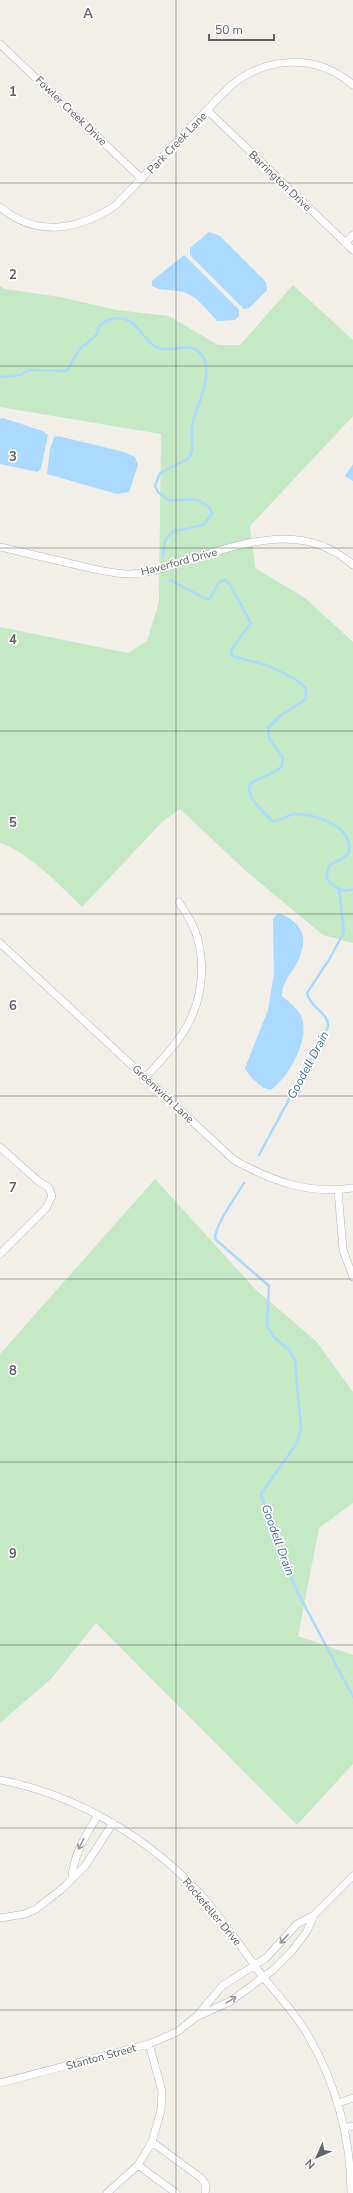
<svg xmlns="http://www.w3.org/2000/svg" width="353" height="2193" viewBox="0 0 353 2193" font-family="'Nunito Sans',sans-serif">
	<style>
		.green { fill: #c5e8c5 }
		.water { fill: #aadaff }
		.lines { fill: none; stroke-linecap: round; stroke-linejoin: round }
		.stream { stroke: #aadaff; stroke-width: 2.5 }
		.minor-casing { stroke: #b5b8bc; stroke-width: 8 }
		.minor { stroke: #fff; stroke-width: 7 }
		.oneway { stroke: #979a9d }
		.grid { fill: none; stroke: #5f6368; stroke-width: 1; stroke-opacity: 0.55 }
		.labels { text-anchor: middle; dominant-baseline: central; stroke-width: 3.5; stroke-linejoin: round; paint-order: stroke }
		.street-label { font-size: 11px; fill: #5f6368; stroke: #fff }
		.water-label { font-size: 12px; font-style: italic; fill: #4174aa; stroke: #fff }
		.grid-label { font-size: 13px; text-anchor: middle; font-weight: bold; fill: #5f6368; stroke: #fff; stroke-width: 3.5; stroke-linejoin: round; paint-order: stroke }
	</style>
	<rect width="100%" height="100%" fill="#f1efe8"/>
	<path class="green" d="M 293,285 L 353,340 L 353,416 L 250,526 L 255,568 L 305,598 L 353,642 L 353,943 L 323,935 L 247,872 L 180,809 L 162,822 L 82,907 C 62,887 27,851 0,843 L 0,627 L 128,653 L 147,641 L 159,602 L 161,434 L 0,407 L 0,286 L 5,289 L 60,297 L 117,310 L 169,316 L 218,345 L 240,345 Z
		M 155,1179 L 257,1291 L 316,1341 L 353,1392 L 353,1503 L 319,1528 L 298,1636 L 353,1655 L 353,1764 L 297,1825 L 96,1623 L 51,1679 L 0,1723 L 0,1354 Z"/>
	<path class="water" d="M 209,232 L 220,236 L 266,282 L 267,290 L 249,308 L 244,309 L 190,255 L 190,248 Z
		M 184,255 L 239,310 L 239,316 L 235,320 L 217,321 C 208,311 196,295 183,292 C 174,289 161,292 152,286 L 152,281 Z
		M 3,418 L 43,431 L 48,435 L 41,468 L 38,472 L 0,464 L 0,419 Z
		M 58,436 L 124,452 L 135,457 L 138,465 L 129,492 L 117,494 L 47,474 L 50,449 L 54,437 Z
		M 353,464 L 353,481 L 345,476 Z
		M 278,913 C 305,923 309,940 296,965 C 290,976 282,982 282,996 C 290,1003 301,1010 303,1022 C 307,1045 288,1077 271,1090 C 262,1089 248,1076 245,1068 L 268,1010 L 274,973 L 273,919 Z"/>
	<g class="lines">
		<path class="stream" d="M 0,377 L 20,375 L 29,370 L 66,371 C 73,365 72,359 77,353 C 82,345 91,341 97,334 C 98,331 98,328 100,325 C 103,322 110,319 113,319 C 135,314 140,336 154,346 C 168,355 186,341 198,351 C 219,368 195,407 192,426 C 190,437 196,450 188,459 L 160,473 L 155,486 L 158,492 L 168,500 C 188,503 190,492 210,508 L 212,514 L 203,525 L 172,532 L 165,541 L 163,556
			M 170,580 L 206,599 L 210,598 L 219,582 L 225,580 L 229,583 L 251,623 L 231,650 L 232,656 L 267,665 L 295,679 L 306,688 L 305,700 L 280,716 L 268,728 L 269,738 L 283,758 L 282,766 L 276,771 L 251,783 C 243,796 264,812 272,821 C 281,822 287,814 296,814 C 314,814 353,825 349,852 C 345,860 335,861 329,866 L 326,876 C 330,886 343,894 353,889
			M 259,1155 L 328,1027 C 329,1012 309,1007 307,993 L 330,958 L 344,932 L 339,889
			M 244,1183 C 236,1197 215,1224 215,1239 L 269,1286 L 267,1325 L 273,1336 L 290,1351 L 295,1361 L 301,1428 L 297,1443 L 261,1494 L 280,1551 L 298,1593 L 353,1697"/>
		<g class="minor-casing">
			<path id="minor" d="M 0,44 L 142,179
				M 208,111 L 353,250
				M 0,207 C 37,238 79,230 116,205 L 229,87 C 266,56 316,53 353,85
				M 345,243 L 353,235
				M 0,547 C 26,553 51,559 77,565 C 94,569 112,574 130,574 C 146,574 160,569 175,564 C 234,547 299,517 353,565
				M 0,943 L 234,1160 C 272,1181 309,1195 353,1188
				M 145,1078 C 158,1063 174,1048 184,1031 C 203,1001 207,961 194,928 C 190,919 184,910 179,902
				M 0,1147 L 37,1180 L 49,1188 L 52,1196 L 46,1208 L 0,1254
				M 338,1190 L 343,1250 L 353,1277
				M 0,1780 C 72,1794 139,1832 191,1884 C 218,1912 240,1946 263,1977 C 278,1995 294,2012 306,2032 C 335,2080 351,2137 351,2193
				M 72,1877 C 74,1853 86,1835 98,1815
				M 0,1918 L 25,1914 L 36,1909 L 63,1888 L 85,1866 L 113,1823
				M 197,2016 L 222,1986 L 266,1958 L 297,1924 L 314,1915 L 353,1876
				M 0,2083 L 149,2044 L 177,2032 L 196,2017 L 231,2001 L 273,1970 L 292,1951 L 307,1931 L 314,1915
				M 338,2103 L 353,2098
				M 345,2128 L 353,2126
				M 152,2142 L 201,2178 L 206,2185 L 205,2193
				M 138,2165 L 176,2193
				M 107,2193 L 138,2165 L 152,2142 L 161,2110 L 162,2091 L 149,2044"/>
		</g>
		<use href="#minor" class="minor"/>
	</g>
	<defs><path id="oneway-shaft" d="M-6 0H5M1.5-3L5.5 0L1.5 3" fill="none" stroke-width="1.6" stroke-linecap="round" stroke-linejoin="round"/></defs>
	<g class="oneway">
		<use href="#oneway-shaft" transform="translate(81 1844) rotate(118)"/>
		<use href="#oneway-shaft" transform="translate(284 1939) rotate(133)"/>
		<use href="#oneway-shaft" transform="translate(231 2000) rotate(-31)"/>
	</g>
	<path class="grid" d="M 176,0 L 176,2193M 0,183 L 353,183M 0,366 L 353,366M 0,548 L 353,548M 0,731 L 353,731M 0,914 L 353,914M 0,1096 L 353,1096M 0,1279 L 353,1279M 0,1462 L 353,1462M 0,1645 L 353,1645M 0,1828 L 353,1828M 0,2010 L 353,2010"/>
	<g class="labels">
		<g class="street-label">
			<text transform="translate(71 111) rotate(44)">Fowler Creek Drive</text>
			<text transform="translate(177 143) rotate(-46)">Park Creek Lane</text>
			<text transform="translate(280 181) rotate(44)">Barrington Drive</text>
			<text transform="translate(179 562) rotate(-15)">Haverford Drive</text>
			<text transform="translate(163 1094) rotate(43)">Greenwich Lane</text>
			<text transform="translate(212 1912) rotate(50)">Rockefeller Drive</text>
			<text transform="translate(101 2057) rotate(-15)">Stanton Street</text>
		</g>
		<g class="water-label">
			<text transform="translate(308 1065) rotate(-62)">Goodell Drain</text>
			<text transform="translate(278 1540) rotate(70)">Goodell Drain</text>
		</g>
	</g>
	<g class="grid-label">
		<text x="88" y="18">A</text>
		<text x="13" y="96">1</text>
		<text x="13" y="279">2</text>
		<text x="13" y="461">3</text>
		<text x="13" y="644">4</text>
		<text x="13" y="827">5</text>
		<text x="13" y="1010">6</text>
		<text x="13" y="1192">7</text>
		<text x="13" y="1375">8</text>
		<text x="13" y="1558">9</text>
	</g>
	<g transform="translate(317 2157) rotate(225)" stroke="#ffffff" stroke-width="3" paint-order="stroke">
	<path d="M0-3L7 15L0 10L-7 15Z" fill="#5f6368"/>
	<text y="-6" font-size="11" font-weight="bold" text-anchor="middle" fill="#5f6368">N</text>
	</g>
	<path d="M209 34v6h65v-6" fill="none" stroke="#5f6368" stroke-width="2"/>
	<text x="215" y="34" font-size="12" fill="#5f6368" stroke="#ffffff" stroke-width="3" paint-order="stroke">50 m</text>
</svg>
